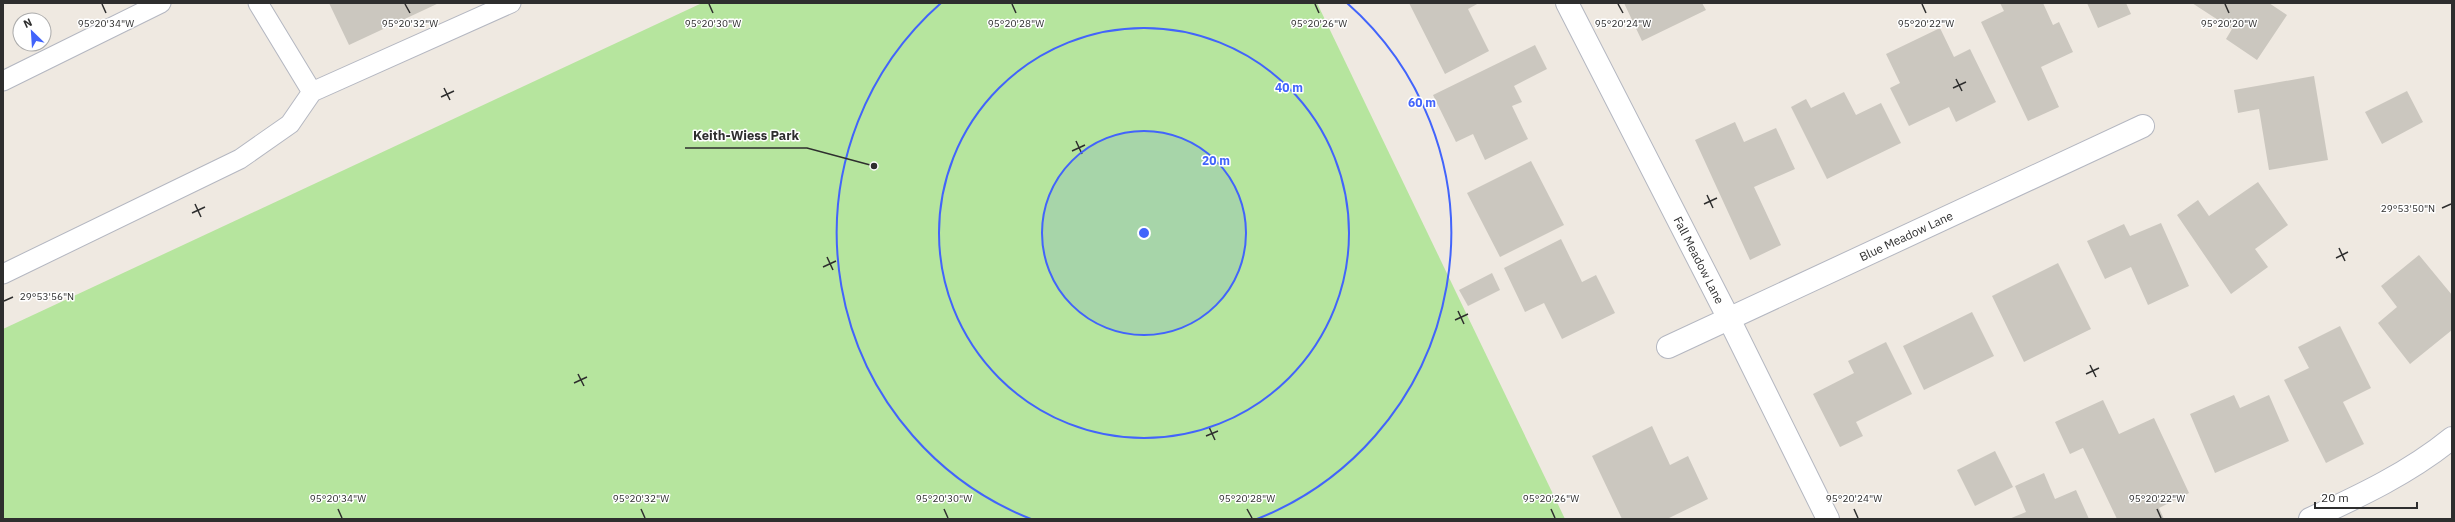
<svg xmlns="http://www.w3.org/2000/svg" width="2455" height="522" viewBox="0 0 2455 522" font-family="'IBM Plex Sans',sans-serif">
	<style>
		.green { fill: #b6e59e }
		.building { fill: #cbc7bf }
		.lines { fill: none; stroke-linecap: round; stroke-linejoin: round }
		.lane-casing { stroke: #b4b7c1; stroke-width: 21 }
		.street-casing { stroke: #b4b7c1; stroke-width: 24 }
		.lane { stroke: #fff; stroke-width: 19 }
		.street { stroke: #fff; stroke-width: 22 }
		.ticks { fill: none; stroke: #2e2e2e; stroke-width: 1.5 }
		.ring { fill: none; stroke: #4264fb; stroke-width: 2 }
		.labels { text-anchor: middle; dominant-baseline: central; stroke-width: 3; stroke-linejoin: round; paint-order: stroke }
		.street-label { font-size: 12px; fill: #2e2e2e; stroke: #fff }
		.ticks-label { font-size: 10px; text-anchor: middle; fill: #2e2e2e; stroke: #fff; stroke-width: 3; stroke-linejoin: round; paint-order: stroke }
		.centre { fill: #4264fb; stroke: #fff; stroke-width: 2 }
		.ring-label { font-size: 12px; text-anchor: middle; font-weight: bold; fill: #4264fb; stroke: #fff; stroke-width: 3; stroke-linejoin: round; paint-order: stroke }
		.leader { fill: none; stroke: #2e2e2e; stroke-width: 1.5 }
		.callout-dot { fill: #2e2e2e; stroke: #fff; stroke-width: 1.5 }
		.callout-label { font-size: 13px; text-anchor: middle; font-weight: bold; fill: #2e2e2e; stroke: #fff; stroke-width: 3; stroke-linejoin: round; paint-order: stroke }
	</style>
	<rect width="100%" height="100%" fill="#efe9e1"/>
	<path class="green" d="M 702,3 L 1317,3 L 1565,519 L 3,519 L 3,329 Z"/>
	<path class="building" d="M 329,3 L 439,3 L 349,45 Z
		M 1409,3 L 1479,3 L 1468,9 L 1489,51 L 1445,74 Z
		M 1624,3 L 1702,3 L 1706,10 L 1642,41 Z
		M 2000,3 L 2043,3 L 2053,25 L 2059,22 L 2073,52 L 2041,67 L 2059,107 L 2028,121 L 1981,22 L 2004,11 Z
		M 2087,3 L 2126,3 L 2131,14 L 2098,28 Z
		M 2192,3 L 2269,3 L 2287,15 L 2257,60 L 2226,39 L 2232,29 Z
		M 1940,28 L 1954,57 L 1970,49 L 1996,102 L 1956,122 L 1949,107 L 1909,126 L 1890,88 L 1900,83 L 1886,54 Z
		M 1535,45 L 1547,69 L 1514,86 L 1522,102 L 1512,106 L 1528,139 L 1485,160 L 1473,134 L 1456,142 L 1433,95 Z
		M 2314,76 L 2328,160 L 2269,170 L 2259,109 L 2238,113 L 2234,90 Z
		M 2407,91 L 2423,122 L 2382,144 L 2365,112 Z
		M 1844,92 L 1856,115 L 1881,103 L 1901,143 L 1827,179 L 1791,107 L 1806,99 L 1811,108 Z
		M 1735,122 L 1744,142 L 1776,128 L 1795,169 L 1754,187 L 1781,245 L 1750,260 L 1695,140 Z
		M 1531,161 L 1564,225 L 1500,257 L 1467,193 Z
		M 2258,182 L 2288,225 L 2255,249 L 2268,267 L 2231,294 L 2177,215 L 2198,200 L 2209,216 Z
		M 2161,223 L 2189,286 L 2148,305 L 2131,267 L 2105,279 L 2087,241 L 2124,224 L 2130,236 Z
		M 1561,239 L 1582,282 L 1596,275 L 1615,313 L 1562,339 L 1544,303 L 1525,312 L 1504,268 Z
		M 2419,255 L 2452,295 L 2452,330 L 2410,364 L 2378,323 L 2397,307 L 2381,286 Z
		M 2058,263 L 2091,329 L 2024,362 L 1992,296 Z
		M 1492,273 L 1500,290 L 1468,306 L 1459,290 Z
		M 1972,312 L 1994,356 L 1924,390 L 1903,346 Z
		M 2340,326 L 2371,388 L 2343,402 L 2364,444 L 2326,463 L 2284,380 L 2309,368 L 2298,347 Z
		M 1886,342 L 1912,394 L 1856,422 L 1863,436 L 1840,447 L 1813,394 L 1854,373 L 1848,361 Z
		M 2234,395 L 2240,408 L 2269,395 L 2289,441 L 2215,473 L 2190,414 Z
		M 2103,400 L 2119,434 L 2154,418 L 2189,493 L 2159,508 L 2164,519 L 2117,519 L 2083,448 L 2070,454 L 2055,422 Z
		M 1652,426 L 1670,465 L 1688,456 L 1708,499 L 1667,519 L 1622,519 L 1592,456 Z
		M 1995,451 L 2013,487 L 1975,506 L 1957,470 Z
		M 2044,473 L 2055,499 L 2076,490 L 2089,519 L 2009,519 L 2026,512 L 2015,486 Z"/>
	<g class="lines">
		<g class="lane-casing">
			<path id="lane" d="M 3,81 L 161,3
				M 312,92 L 511,3
				M 3,274 L 240,159 L 290,124 L 312,92 L 258,3"/>
		</g>
		<g class="street-casing">
			<path id="street" d="M 1567,3 L 1729,319 L 1828,519
				M 1668,347 L 2143,126
				M 2310,519 C 2360,496 2409,473 2452,438"/>
		</g>
		<use href="#lane" class="lane"/>
		<use href="#street" class="street"/>
	</g>
	<path class="ticks" d="M 102,4 L 106,13M 405,4 L 410,13M 709,4 L 713,13M 1012,4 L 1016,13M 1315,4 L 1319,13M 1618,4 L 1623,13M 1922,4 L 1926,13M 2225,4 L 2229,13M 1956,79 L 1962,91M 444,88 L 450,100M 1953,88 L 1966,82M 441,97 L 454,91M 1076,141 L 1082,154M 1072,151 L 1085,145M 1707,195 L 1713,208M 195,204 L 201,217M 1704,204 L 1717,198M 2442,208 L 2451,204M 192,213 L 205,207M 2339,248 L 2345,261M 827,257 L 833,270M 2336,258 L 2348,252M 823,267 L 836,261M 4,301 L 13,297M 1458,311 L 1464,324M 1455,320 L 1468,314M 2090,365 L 2096,377M 578,374 L 584,386M 2086,374 L 2099,368M 574,383 L 587,377M 1209,427 L 1215,440M 1206,436 L 1218,431M 338,509 L 342,518M 641,509 L 645,518M 944,509 L 948,518M 1247,509 L 1252,518M 1551,509 L 1555,518M 1854,509 L 1858,518M 2157,509 L 2161,518"/>
	<circle cx="1144" cy="233" r="102" fill="#4264fb" fill-opacity=".12"/>
	<g class="ring">
		<circle cx="1144" cy="233" r="102"/>
		<circle cx="1144" cy="233" r="205"/>
		<path d="M1031 519A307 307 0 0 1 941 3M1347 3A307 307 0 0 1 1257 519"/>
	</g>
	<g class="labels">
		<g class="street-label">
			<text transform="translate(1906 236) rotate(-25)">Blue Meadow Lane</text>
			<text transform="translate(1699 260) rotate(63)">Fall Meadow Lane</text>
		</g>
	</g>
	<g class="ticks-label">
		<text x="1926" y="27">95°20'22"W</text>
		<text x="106" y="27">95°20'34"W</text>
		<text x="410" y="27">95°20'32"W</text>
		<text x="713" y="27">95°20'30"W</text>
		<text x="1016" y="27">95°20'28"W</text>
		<text x="1319" y="27">95°20'26"W</text>
		<text x="1623" y="27">95°20'24"W</text>
		<text x="2229" y="27">95°20'20"W</text>
		<text x="2408" y="212">29°53'50"N</text>
		<text x="47" y="300">29°53'56"N</text>
		<text x="338" y="502">95°20'34"W</text>
		<text x="641" y="502">95°20'32"W</text>
		<text x="944" y="502">95°20'30"W</text>
		<text x="1247" y="502">95°20'28"W</text>
		<text x="1551" y="502">95°20'26"W</text>
		<text x="1854" y="502">95°20'24"W</text>
		<text x="2157" y="502">95°20'22"W</text>
	</g>
	<circle cx="1144" cy="233" r="6" class="centre"/>
	<g class="ring-label">
		<text x="1289" y="92">40 m</text>
		<text x="1422" y="107">60 m</text>
		<text x="1216" y="165">20 m</text>
	</g>
	<path class="leader" d="M874 166L807 148H685"/>
	<circle class="callout-dot" cx="874" cy="166" r="4"/>
	<g class="callout-label">
		<text x="746" y="140">Keith-Wiess Park</text>
	</g>
	<rect width="2455" height="522" fill="none" stroke="#2e2e2e" stroke-width="8"/>
	<g transform="translate(32 32) rotate(335)"><circle r="19" fill="#ffffff" stroke="#ababab"/>
	<path d="M0-3L7 15L0 10L-7 15Z" fill="#4264fb"/>
	<text y="-6" font-size="11" font-weight="bold" text-anchor="middle" fill="#2e2e2e">N</text>
	</g>
	<path d="M2315 502v6h102v-6" fill="none" stroke="#2e2e2e" stroke-width="2"/>
	<text x="2321" y="502" font-size="12" fill="#2e2e2e" stroke="#ffffff" stroke-width="3" paint-order="stroke">20 m</text>
</svg>
